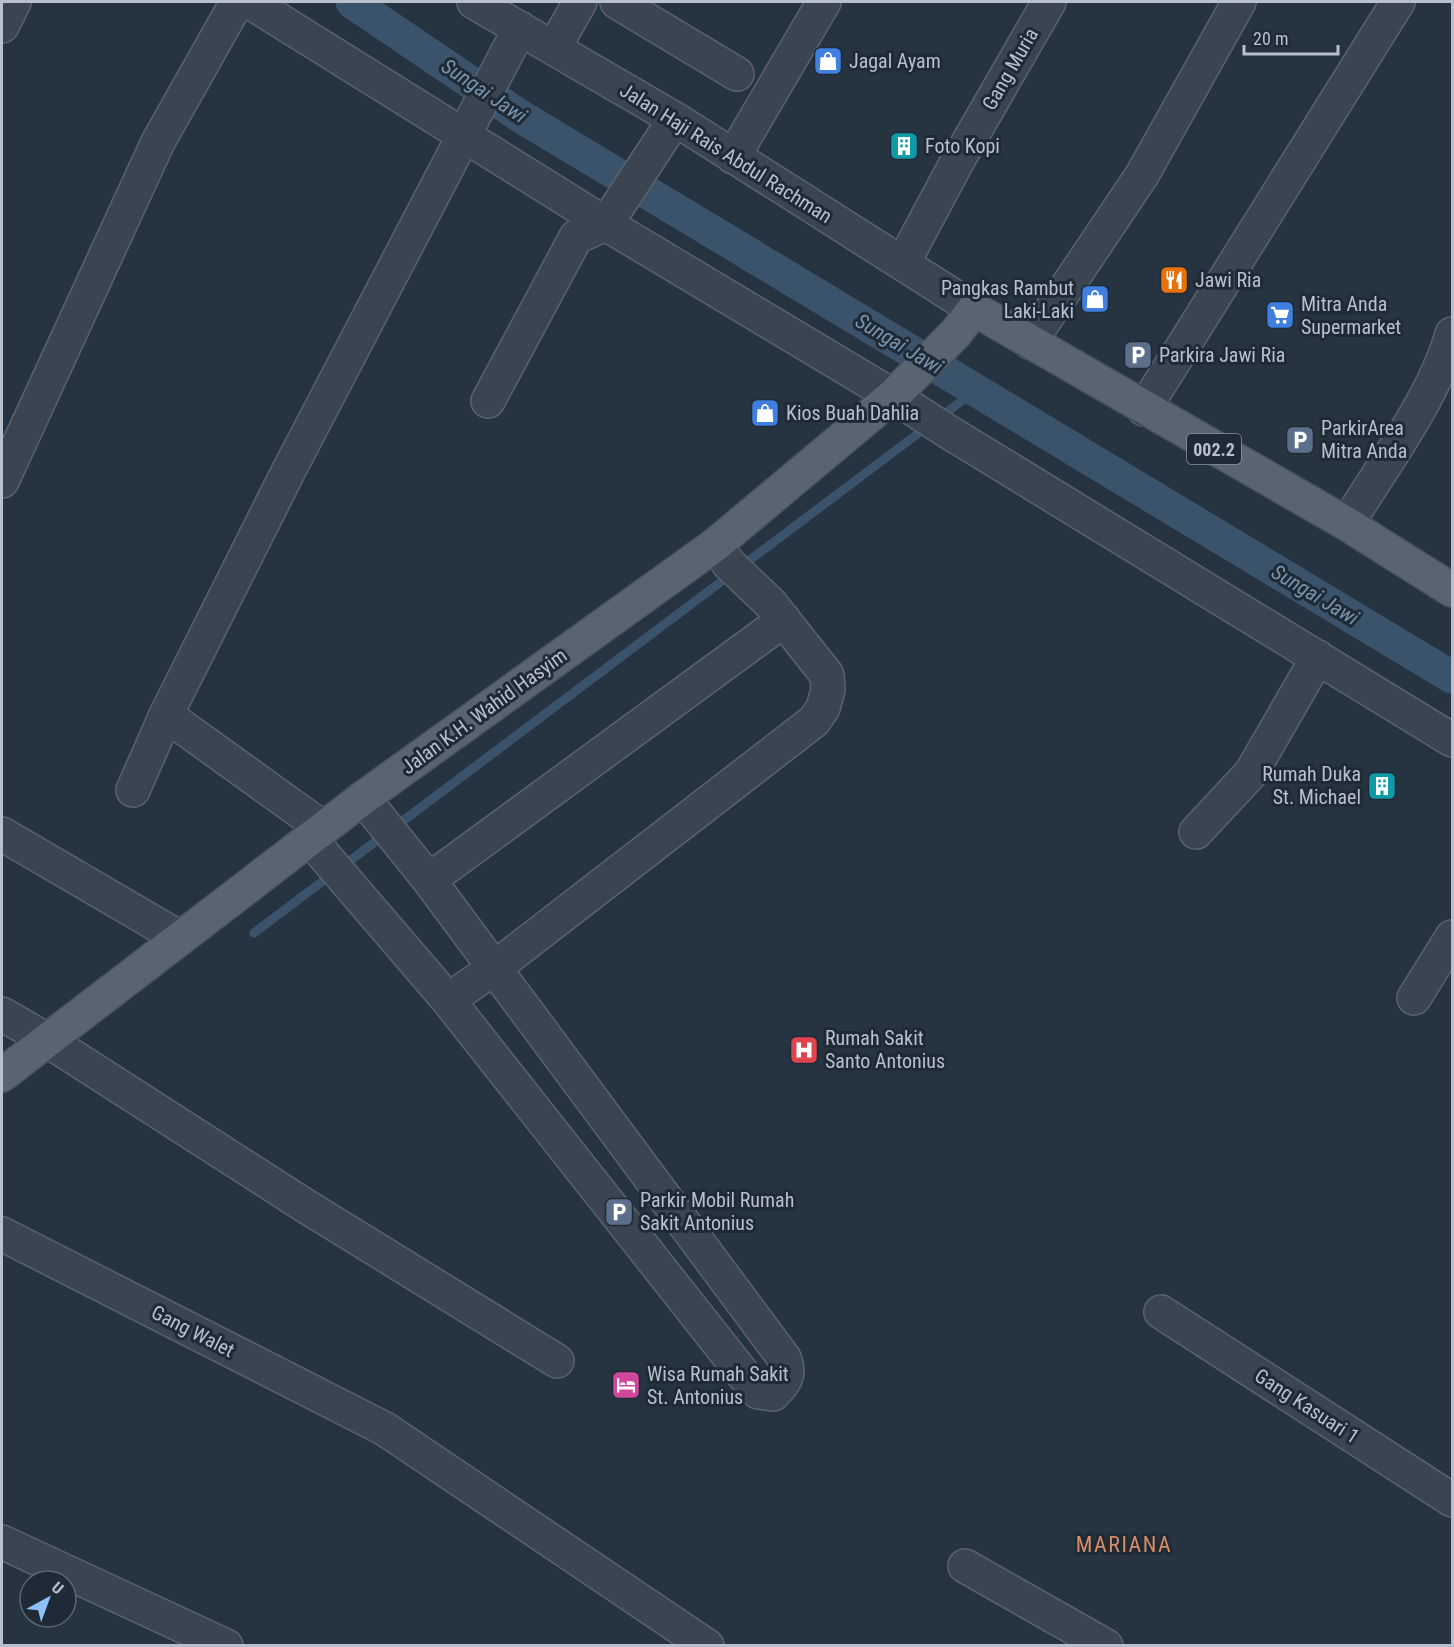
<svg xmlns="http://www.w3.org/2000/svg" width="1454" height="1647" viewBox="0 0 1454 1647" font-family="'Roboto Condensed',sans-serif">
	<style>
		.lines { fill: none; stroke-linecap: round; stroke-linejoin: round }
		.stream { stroke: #3b536a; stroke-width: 9 }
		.canal { stroke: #3b536a; stroke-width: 33 }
		.minor-casing { stroke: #58636e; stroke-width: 36 }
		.major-casing { stroke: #47515d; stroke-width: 36 }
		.minor { stroke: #3a4551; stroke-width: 33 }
		.major { stroke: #586571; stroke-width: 33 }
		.labels { text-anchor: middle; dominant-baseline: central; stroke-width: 6; stroke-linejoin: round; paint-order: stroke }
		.shield { fill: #1f2a36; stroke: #89939e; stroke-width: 1.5 }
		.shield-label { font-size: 18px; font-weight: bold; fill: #b7c0cb }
		.poi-label { font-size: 20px; fill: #b7c0cb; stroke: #1f2a36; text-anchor: start }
		.street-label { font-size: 20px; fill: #b7c0cb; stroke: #1f2a36 }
		.water-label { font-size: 21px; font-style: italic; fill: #7794ae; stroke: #1f2a36 }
		.quarter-label { font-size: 22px; letter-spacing: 1.5px; fill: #d68d66; stroke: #1f2a36 }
	</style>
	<rect width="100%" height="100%" fill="#263441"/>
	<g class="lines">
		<path class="stream" d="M 939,418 L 976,390
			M 254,933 L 928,426"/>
		<path class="canal" d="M 352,2 L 520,116 L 1452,677"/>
		<g class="minor-casing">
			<path id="minor" d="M 250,2 L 606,224 L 893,396 L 947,431 L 1452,740
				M 474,2 L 675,119 L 974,309
				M 617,2 L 737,74
				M 2,26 L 14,2
				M 554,48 L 580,2
				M 733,157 L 824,2
				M 903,263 L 958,160 L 1049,2
				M 1030,342 L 1142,175 L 1239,2
				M 488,401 L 576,237 L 606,224 L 675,119
				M 1144,409 L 1398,2
				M 2,481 L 158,142 L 237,2
				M 1347,524 C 1382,467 1434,398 1452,334
				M 166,715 L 323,828
				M 133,790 L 166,715 L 288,472 L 520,28
				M 1196,832 L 1251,773 L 1318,657
				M 2,834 L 180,938
				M 310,839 L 448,1000 L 751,1384 L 758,1392 L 773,1394 C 785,1382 791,1375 784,1358 L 429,880 L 363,798
				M 429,880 L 784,620
				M 1414,998 L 1452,937
				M 448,1000 L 493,969 L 814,721 L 823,708 L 828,690 L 827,675 L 770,603 L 729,564 L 715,545
				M 2,1014 L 47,1040 L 304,1205 L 557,1361
				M 2,1234 L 385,1429 L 707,1646
				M 1161,1312 L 1452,1500
				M 2,1542 L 226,1646
				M 965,1566 L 1106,1646"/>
		</g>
		<g class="major-casing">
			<path id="major" d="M 2,1075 L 363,798 L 715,545 L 893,396 L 955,334 L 974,309 L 1347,524 L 1452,590"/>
		</g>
		<use href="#minor" class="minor"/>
		<use href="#major" class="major"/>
	</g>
	<defs>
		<g id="shop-square" transform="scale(1.5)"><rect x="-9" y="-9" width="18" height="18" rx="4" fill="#3f7fe0" stroke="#1f2a36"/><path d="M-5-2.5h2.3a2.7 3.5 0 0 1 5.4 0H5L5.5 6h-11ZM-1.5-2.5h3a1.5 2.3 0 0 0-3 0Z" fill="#fff"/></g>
		<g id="building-square" transform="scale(1.5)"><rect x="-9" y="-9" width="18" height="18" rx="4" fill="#0f9aa8" stroke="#1f2a36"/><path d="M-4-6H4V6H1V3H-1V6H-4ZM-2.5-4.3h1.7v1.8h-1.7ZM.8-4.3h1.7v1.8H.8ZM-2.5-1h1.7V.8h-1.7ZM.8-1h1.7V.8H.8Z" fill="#fff"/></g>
		<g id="restaurant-square" transform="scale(1.5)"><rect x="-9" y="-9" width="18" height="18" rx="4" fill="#e8710a" stroke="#1f2a36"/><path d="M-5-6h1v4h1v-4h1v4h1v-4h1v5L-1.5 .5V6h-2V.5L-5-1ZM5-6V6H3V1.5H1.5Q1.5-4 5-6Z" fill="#fff"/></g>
		<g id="supermarket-square" transform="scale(1.5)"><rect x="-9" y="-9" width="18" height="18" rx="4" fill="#3f7fe0" stroke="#1f2a36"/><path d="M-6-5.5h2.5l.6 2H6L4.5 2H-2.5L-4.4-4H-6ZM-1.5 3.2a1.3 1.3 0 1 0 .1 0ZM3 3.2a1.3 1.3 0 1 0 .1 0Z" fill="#fff"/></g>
		<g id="parking-square" transform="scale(1.5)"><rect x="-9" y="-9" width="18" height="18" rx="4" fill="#5c6f8a" stroke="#1f2a36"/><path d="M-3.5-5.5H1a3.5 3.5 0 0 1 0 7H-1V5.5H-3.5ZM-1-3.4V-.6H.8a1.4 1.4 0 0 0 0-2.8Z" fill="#fff"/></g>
		<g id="hospital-square" transform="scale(1.5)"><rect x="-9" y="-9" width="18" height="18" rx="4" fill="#e0444e" stroke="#1f2a36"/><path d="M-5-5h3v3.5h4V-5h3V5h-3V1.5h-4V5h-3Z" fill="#fff"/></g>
		<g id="hotel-square" transform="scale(1.5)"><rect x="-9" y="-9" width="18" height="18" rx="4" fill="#d1479c" stroke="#1f2a36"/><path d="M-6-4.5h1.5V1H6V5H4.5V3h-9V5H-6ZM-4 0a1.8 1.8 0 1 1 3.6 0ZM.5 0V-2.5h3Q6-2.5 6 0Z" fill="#fff"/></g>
	</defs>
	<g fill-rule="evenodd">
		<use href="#shop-square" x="828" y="61"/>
		<use href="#building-square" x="904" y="146"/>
		<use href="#restaurant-square" x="1174" y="280"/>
		<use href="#shop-square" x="1095" y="299"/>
		<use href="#supermarket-square" x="1280" y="315"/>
		<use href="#parking-square" x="1138" y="355"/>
		<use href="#shop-square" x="765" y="413"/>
		<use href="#parking-square" x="1300" y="440"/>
		<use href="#building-square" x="1382" y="786"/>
		<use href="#hospital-square" x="804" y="1050"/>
		<use href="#parking-square" x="619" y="1212"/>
		<use href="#hotel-square" x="626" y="1385"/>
	</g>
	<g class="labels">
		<rect class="shield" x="1187" y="434" width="54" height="30" rx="4.5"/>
		<g class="shield-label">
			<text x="1214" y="449">002.2</text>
		</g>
		<g class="poi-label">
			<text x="849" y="61">Jagal Ayam</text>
			<text x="925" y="146">Foto Kopi</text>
			<text x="1195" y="280">Jawi Ria</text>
			<text x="1074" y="288" text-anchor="end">Pangkas Rambut<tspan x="1074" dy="23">Laki-Laki</tspan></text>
			<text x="1301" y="304">Mitra Anda<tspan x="1301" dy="23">Supermarket</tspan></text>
			<text x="1159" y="355">Parkira Jawi Ria</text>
			<text x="786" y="413">Kios Buah Dahlia</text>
			<text x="1321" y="428">ParkirArea<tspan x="1321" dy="23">Mitra Anda</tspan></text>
			<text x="1361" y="774" text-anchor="end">Rumah Duka<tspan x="1361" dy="23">St. Michael</tspan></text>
			<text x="825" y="1038">Rumah Sakit<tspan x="825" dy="23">Santo Antonius</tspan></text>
			<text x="640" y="1200">Parkir Mobil Rumah<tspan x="640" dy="23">Sakit Antonius</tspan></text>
			<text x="647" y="1374">Wisa Rumah Sakit<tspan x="647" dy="23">St. Antonius</tspan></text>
		</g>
		<g class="street-label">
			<text transform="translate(1010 69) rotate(-60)">Gang Muria</text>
			<text transform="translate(726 153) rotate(32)">Jalan Haji Rais Abdul Rachman</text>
			<text transform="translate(484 711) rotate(-36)">Jalan K.H. Wahid Hasyim</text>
			<text transform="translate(193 1331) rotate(27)">Gang Walet</text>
			<text transform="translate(1307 1406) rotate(33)">Gang Kasuari 1</text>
		</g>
		<g class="water-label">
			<text transform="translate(484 91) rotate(34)">Sungai Jawi</text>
			<text transform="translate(899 344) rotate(31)">Sungai Jawi</text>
			<text transform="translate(1315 595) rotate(31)">Sungai Jawi</text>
		</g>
		<g class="quarter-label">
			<text x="1124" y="1544">MARIANA</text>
		</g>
	</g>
	<rect width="1454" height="1647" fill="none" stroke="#b7c0cb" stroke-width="6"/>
	<g transform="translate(48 1599) rotate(41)"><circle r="28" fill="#1f2a36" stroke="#5c6672" stroke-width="1.5"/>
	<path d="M0-4.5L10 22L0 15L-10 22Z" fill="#8ec1f9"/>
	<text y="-9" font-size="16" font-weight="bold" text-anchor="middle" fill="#b7c0cb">U</text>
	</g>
	<path d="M1244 45v9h94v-9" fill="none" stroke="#b7c0cb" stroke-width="3"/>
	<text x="1253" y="45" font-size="18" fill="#b7c0cb" stroke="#1f2a36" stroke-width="4.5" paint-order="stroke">20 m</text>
</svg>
